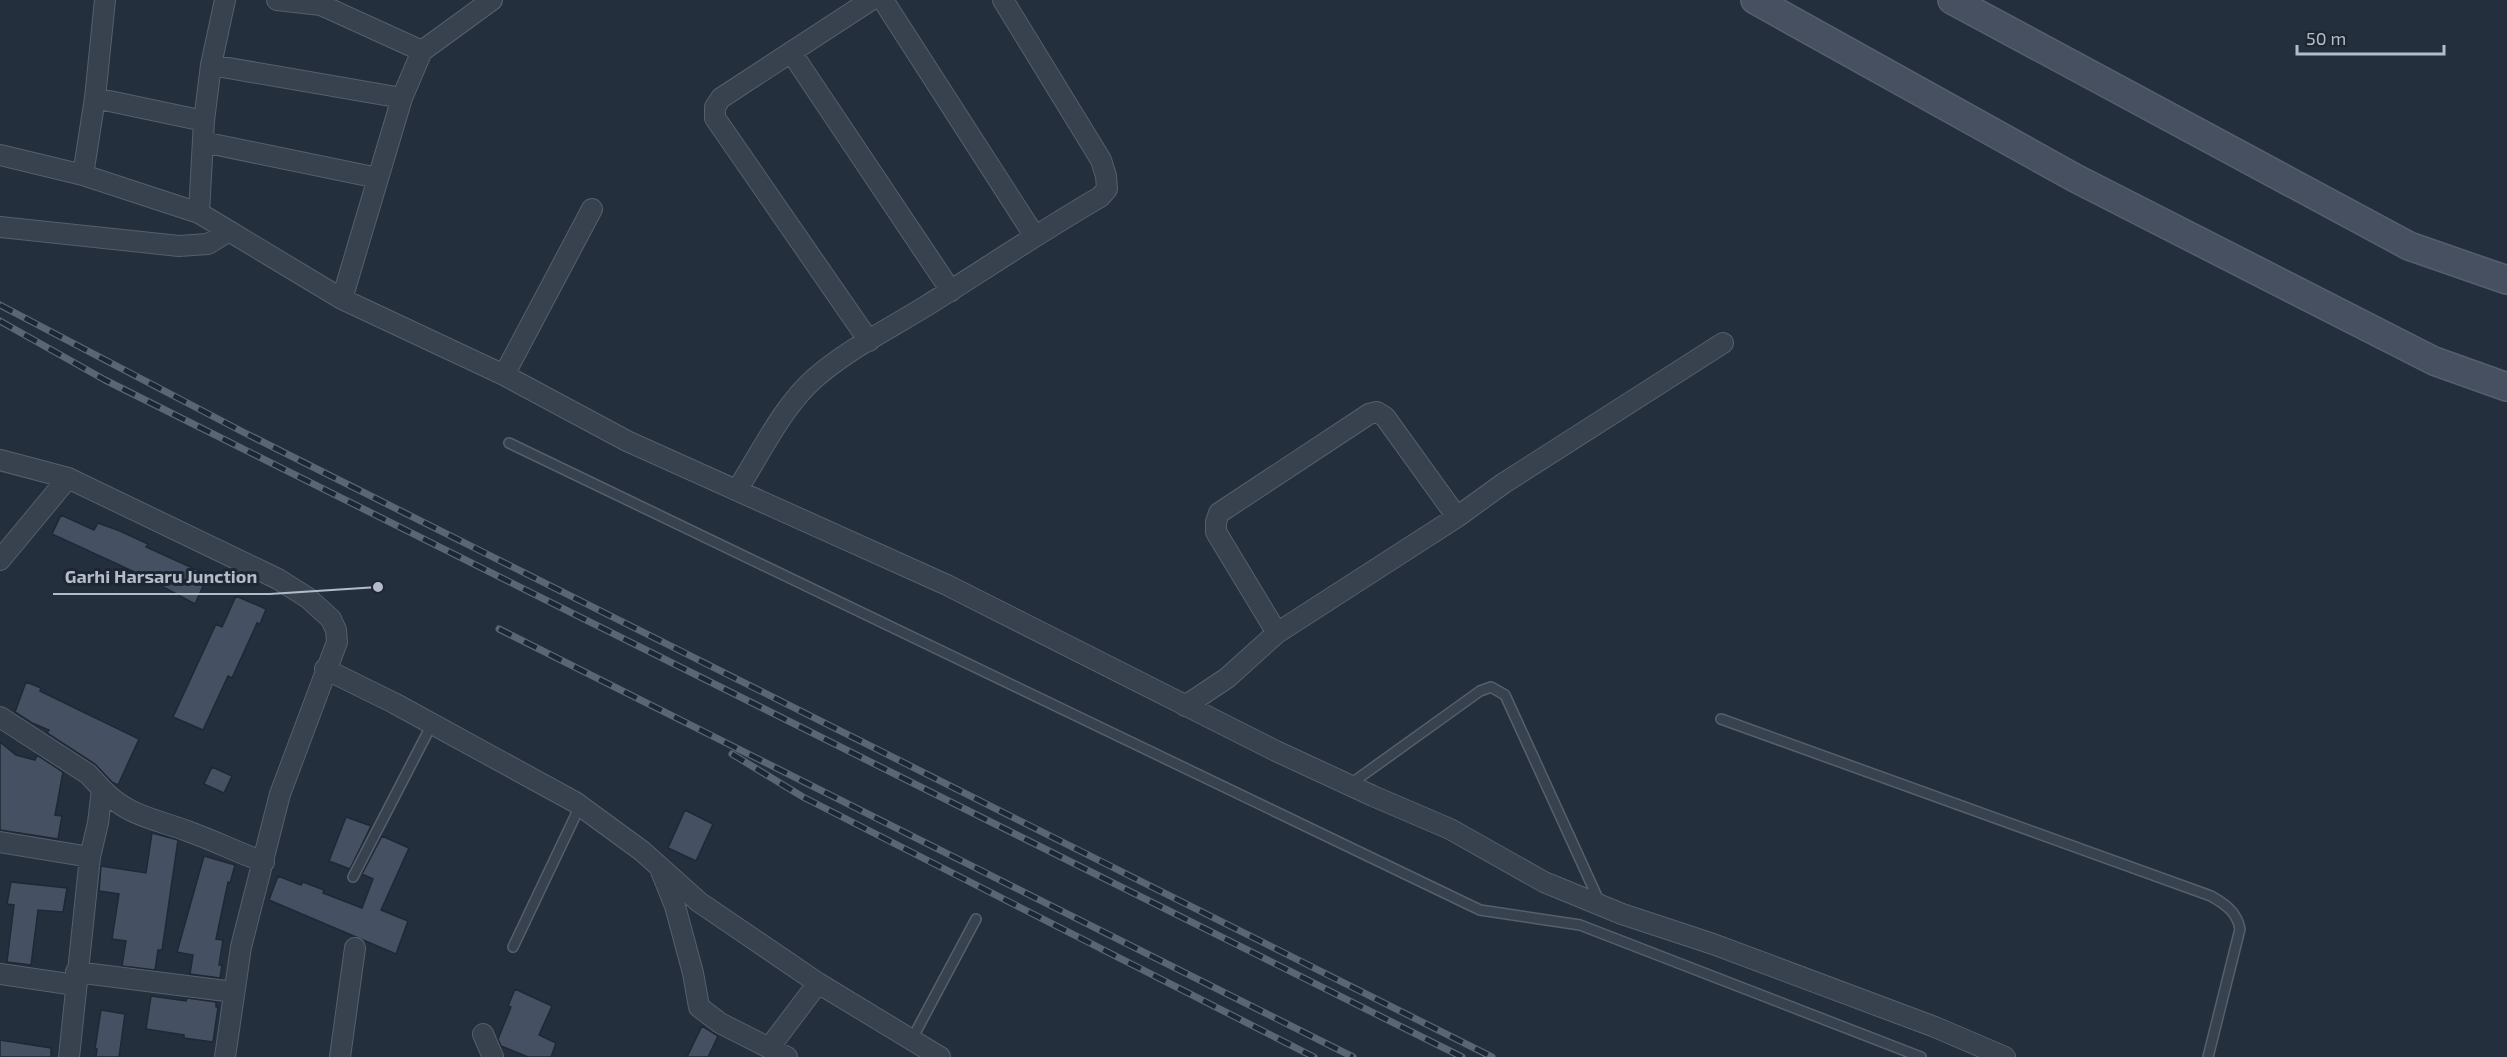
<svg xmlns="http://www.w3.org/2000/svg" width="2507" height="1057" viewBox="0 0 2507 1057" font-family="'Exo 2',sans-serif">
	<style>
		.building { fill: #455162; stroke: #1f2835; stroke-width: 1.5 }
		.lines { fill: none; stroke-linecap: round; stroke-linejoin: round }
		.lane-casing { stroke: #565f6c; stroke-width: 12 }
		.street-casing { stroke: #565f6c; stroke-width: 22 }
		.secondary-casing { stroke: #565f6c; stroke-width: 30 }
		.lane { stroke: #38414e; stroke-width: 9 }
		.street { stroke: #38414e; stroke-width: 20 }
		.secondary { stroke: #465061; stroke-width: 27 }
		.rail-casing { stroke: #5a6575; stroke-width: 7 }
		.rail { stroke: #1d2633; stroke-width: 4.5; stroke-dasharray: 14; stroke-linecap: butt }
		.leader { fill: none; stroke: #b4bcc9; stroke-width: 2 }
		.callout-dot { fill: #b4bcc9; stroke: #1d2633; stroke-width: 2 }
		.callout-label { font-size: 18px; text-anchor: middle; font-weight: bold; fill: #b4bcc9; stroke: #1d2633; stroke-width: 6; stroke-linejoin: round; paint-order: stroke }
	</style>
	<rect width="100%" height="100%" fill="#242f3e"/>
	<path class="building" d="M 61,515 L 94,530 L 98,523 L 120,531 L 148,544 L 146,547 L 208,575 L 195,604 L 141,575 L 52,534 Z
		M 236,596 L 266,609 L 260,624 L 257,623 L 232,678 L 228,676 L 203,730 L 173,717 L 216,624 L 222,627 Z
		M 26,682 L 41,688 L 40,691 L 139,739 L 118,785 L 112,782 L 95,764 L 47,733 L 49,730 L 32,723 L 15,712 Z
		M 0,742 L 16,755 L 35,760 L 37,755 L 63,772 L 55,815 L 62,816 L 58,839 L 0,830 Z
		M 212,767 L 232,776 L 224,793 L 204,784 Z
		M 685,810 L 713,824 L 696,861 L 668,848 Z
		M 346,817 L 371,826 L 350,869 L 329,861 Z
		M 152,833 L 178,840 L 162,950 L 158,950 L 155,970 L 122,966 L 126,941 L 112,939 L 119,894 L 99,891 L 101,866 L 146,873 Z
		M 382,836 L 409,848 L 381,910 L 408,921 L 396,954 L 269,900 L 278,876 L 301,885 L 303,882 L 324,890 L 323,893 L 362,908 L 373,879 L 362,874 Z
		M 204,856 L 235,865 L 230,883 L 228,882 L 216,939 L 223,940 L 219,965 L 222,965 L 220,978 L 190,974 L 193,955 L 177,952 Z
		M 11,882 L 67,888 L 63,912 L 38,910 L 31,965 L 7,962 L 14,905 L 7,904 Z
		M 515,989 L 552,1006 L 539,1035 L 556,1043 L 551,1057 L 528,1057 L 501,1046 L 498,1039 L 511,1007 L 508,1006 Z
		M 151,996 L 186,1001 L 187,998 L 216,1002 L 216,1007 L 218,1007 L 213,1042 L 184,1038 L 184,1035 L 146,1029 Z
		M 101,1010 L 125,1014 L 119,1057 L 96,1057 L 97,1049 L 95,1049 Z
		M 702,1026 L 718,1036 L 708,1057 L 687,1057 Z
		M 0,1040 L 51,1048 L 51,1057 L 0,1057 Z"/>
	<g class="lines">
		<g class="lane-casing">
			<path id="lane" d="M 509,443 L 1480,910 L 1580,925 L 1921,1057
				M 1721,719 L 2211,896 C 2225,904 2237,912 2240,929 L 2208,1057
				M 1349,785 L 1480,691 L 1491,687 L 1505,695 L 1600,903
				M 353,877 L 432,724
				M 513,947 L 580,806
				M 912,1039 L 976,919"/>
		</g>
		<g class="street-casing">
			<path id="street" d="M 225,0 L 211,65 L 204,121 L 199,213 L 229,231
				M 277,0 L 321,5 L 422,51
				M 883,0 L 1034,235
				M 791,52 L 951,291
				M 211,65 L 402,98
				M 95,98 L 204,121
				M 203,142 L 378,178
				M 0,155 L 83,175 L 199,213
				M 83,175 L 95,98 L 105,0
				M 0,227 L 179,246 L 208,244 L 229,231 L 342,299 L 504,375 L 627,441 L 947,585 L 1276,751 L 1373,796 L 1450,829 L 1544,882 L 1622,914 L 1713,944 L 1935,1027 L 2005,1057
				M 342,299 L 402,98 L 422,51 L 492,0
				M 869,341 L 715,118 L 715,107 L 721,98 L 871,0
				M 504,375 L 592,209
				M 0,460 L 68,478 L 278,579 L 308,598 L 331,619 L 336,630 L 337,642 L 280,794 L 241,947 L 225,1057
				M 737,490 C 761,453 782,407 815,378 C 848,349 889,329 926,306 C 984,270 1041,231 1100,197 L 1107,189 L 1106,176 L 1101,160 L 1003,0
				M 0,560 L 68,478
				M 1277,633 L 1216,532 L 1216,522 L 1219,513 L 1369,414 L 1377,412 L 1385,417 L 1457,517
				M 325,669 L 394,703 L 575,802 L 642,851 L 699,902 L 818,983 L 940,1057
				M 1185,706 L 1227,678 L 1277,633 L 1457,517 L 1504,483 L 1723,343
				M 0,717 L 88,774 L 102,789
				M 0,842 L 90,857
				M 661,871 L 675,906 L 693,973 L 699,1007 L 720,1023 L 787,1057
				M 76,972 L 234,992
				M 0,974 L 75,985
				M 483,1034 L 493,1057
				M 769,1048 L 818,983
				M 69,1057 L 90,857 L 98,823 L 102,789 C 127,816 156,819 190,832 C 215,841 239,853 264,862
				M 340,1057 L 355,948"/>
		</g>
		<g class="secondary-casing">
			<path id="secondary" d="M 1755,0 L 2075,178 L 2434,361 L 2507,387
				M 1952,0 L 2409,246 L 2507,280"/>
		</g>
		<use href="#lane" class="lane"/>
		<use href="#street" class="street"/>
		<use href="#secondary" class="secondary"/>
		<g class="rail-casing">
			<path id="rail" d="M 0,305 L 243,432 L 1492,1057
				M 0,321 L 105,380 L 1462,1057
				M 499,629 L 1353,1057
				M 732,754 L 803,797 L 1314,1057"/>
		</g>
		<use href="#rail" class="rail"/>
	</g>
	<path class="leader" d="M378 587L270 594H53"/>
	<circle class="callout-dot" cx="378" cy="587" r="6"/>
	<g class="callout-label">
		<text x="161" y="583">Garhi Harsaru Junction</text>
	</g>
	<path d="M2297 45v9h147v-9" fill="none" stroke="#b4bcc9" stroke-width="3"/>
	<text x="2306" y="45" font-size="18" fill="#b4bcc9" stroke="#1d2633" stroke-width="4.5" paint-order="stroke">50 m</text>
</svg>
